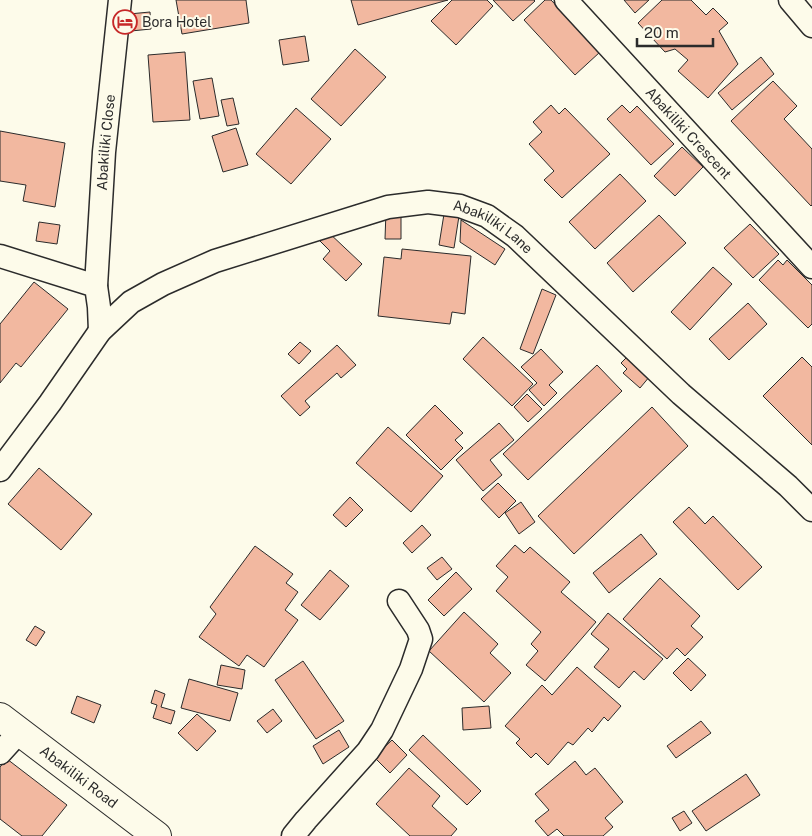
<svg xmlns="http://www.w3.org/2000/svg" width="812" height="836" viewBox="0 0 812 836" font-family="'Public Sans',sans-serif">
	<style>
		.building { fill: #f2b8a0; stroke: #2b2b2b }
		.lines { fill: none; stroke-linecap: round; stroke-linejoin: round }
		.street-casing { stroke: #2b2b2b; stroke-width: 25 }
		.secondary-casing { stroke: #2b2b2b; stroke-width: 30 }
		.street { stroke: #fdfbea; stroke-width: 22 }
		.secondary { stroke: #fdfbea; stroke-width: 28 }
		.labels { text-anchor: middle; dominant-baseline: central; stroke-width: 4; stroke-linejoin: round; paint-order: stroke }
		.poi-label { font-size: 14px; fill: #2b2b2b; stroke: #fdfbea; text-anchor: start }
		.street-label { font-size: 14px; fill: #2b2b2b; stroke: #fdfbea }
	</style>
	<rect width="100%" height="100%" fill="#fdfbea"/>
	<path class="building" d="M 176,0 L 246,0 L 249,23 L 182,34 Z
		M 351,0 L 448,0 L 358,25 Z
		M 452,0 L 487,0 L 493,6 L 456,45 L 431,21 Z
		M 493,0 L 534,0 L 535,1 L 513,21 Z
		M 545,0 L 551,0 L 600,52 L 575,75 L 524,20 Z
		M 624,0 L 649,0 L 635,13 Z
		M 662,0 L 691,0 L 706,15 L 713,8 L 728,23 L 719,31 L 738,64 L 708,98 L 678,71 L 688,60 L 675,49 L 665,52 L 638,23 Z
		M 150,12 L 151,29 L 131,31 L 129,14 Z
		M 305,36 L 309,61 L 283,65 L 279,40 Z
		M 355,49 L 386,77 L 341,126 L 311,99 Z
		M 185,52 L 190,120 L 153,122 L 148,55 Z
		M 761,57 L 774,74 L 732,110 L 718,93 Z
		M 212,78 L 219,116 L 200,119 L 193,81 Z
		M 773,81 L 797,106 L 784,119 L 812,149 L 812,205 L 811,206 L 731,121 Z
		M 233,98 L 239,124 L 227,126 L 221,100 Z
		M 551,105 L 559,114 L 565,108 L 610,154 L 562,198 L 544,180 L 554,171 L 529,144 L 542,132 L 533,122 Z
		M 622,105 L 630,113 L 637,106 L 674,144 L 651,165 L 607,119 Z
		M 296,108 L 331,139 L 291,184 L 256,154 Z
		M 236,128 L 248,165 L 223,172 L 212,136 Z
		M 0,131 L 65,143 L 55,207 L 23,201 L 26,185 L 0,181 Z
		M 682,147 L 703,167 L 675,196 L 654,176 Z
		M 620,174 L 646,201 L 595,249 L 569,222 Z
		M 386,211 L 401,211 L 401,239 L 385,239 Z
		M 444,214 L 459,216 L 454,248 L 439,245 Z
		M 659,215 L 686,243 L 633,292 L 607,263 Z
		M 461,220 L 505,249 L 495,265 L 460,242 Z
		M 39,222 L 60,225 L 57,244 L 36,241 Z
		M 750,224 L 779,254 L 753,278 L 724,248 Z
		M 327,231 L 362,264 L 346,281 L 323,259 L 330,251 L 319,240 Z
		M 402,249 L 471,256 L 465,314 L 452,312 L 450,324 L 378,316 L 384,257 L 401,259 Z
		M 778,260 L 783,265 L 787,260 L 812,285 L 812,324 L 808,328 L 759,280 Z
		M 713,267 L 732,284 L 690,330 L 671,312 Z
		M 34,282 L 68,309 L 21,367 L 16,363 L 0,383 L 0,324 Z
		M 542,289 L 556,295 L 533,354 L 520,349 Z
		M 748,303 L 767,324 L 729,360 L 709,339 Z
		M 483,337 L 533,384 L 512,406 L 463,359 Z
		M 300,342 L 311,351 L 299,364 L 288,354 Z
		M 337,345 L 356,365 L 341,378 L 337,373 L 305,401 L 310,407 L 300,416 L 281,396 Z
		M 541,349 L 563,372 L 549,385 L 557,393 L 544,406 L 529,390 L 537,383 L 521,367 Z
		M 628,356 L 650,376 L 640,388 L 623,373 L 627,369 L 621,363 Z
		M 802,357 L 812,367 L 812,445 L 763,396 Z
		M 597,365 L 622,391 L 528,480 L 503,454 Z
		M 527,394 L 542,409 L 528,422 L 514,407 Z
		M 435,405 L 463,433 L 455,440 L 463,448 L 441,470 L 406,435 Z
		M 652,407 L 688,446 L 574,554 L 538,516 Z
		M 499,423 L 514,440 L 490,460 L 502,475 L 483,491 L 456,460 Z
		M 388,427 L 443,476 L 411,512 L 356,463 Z
		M 39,468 L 92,514 L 61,550 L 8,504 Z
		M 498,483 L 516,501 L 499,518 L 481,499 Z
		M 350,497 L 363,510 L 346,527 L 333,515 Z
		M 521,502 L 535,522 L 519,534 L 505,513 Z
		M 689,507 L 705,524 L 713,516 L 762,567 L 738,590 L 673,522 Z
		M 422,525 L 431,535 L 412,553 L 403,543 Z
		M 641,534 L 657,554 L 609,593 L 593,573 Z
		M 515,545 L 524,553 L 530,547 L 570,582 L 561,592 L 596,622 L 545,681 L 526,665 L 538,651 L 531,644 L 541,632 L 496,591 L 508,577 L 496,566 Z
		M 255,546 L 293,574 L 286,583 L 298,592 L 285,610 L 298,620 L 264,667 L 247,655 L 239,666 L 199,637 L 216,614 L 210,607 Z
		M 442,557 L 452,569 L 437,580 L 427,568 Z
		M 330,570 L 349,586 L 320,620 L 301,605 Z
		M 456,572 L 472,589 L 444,616 L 428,600 Z
		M 660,578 L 700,616 L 691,626 L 703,637 L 685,656 L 677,648 L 667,659 L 623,619 Z
		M 464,612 L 498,644 L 490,653 L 511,673 L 484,702 L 429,651 Z
		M 608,613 L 663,659 L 644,680 L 634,671 L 619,688 L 594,667 L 609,649 L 591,634 Z
		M 35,626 L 45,632 L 36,646 L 26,640 Z
		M 688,658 L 706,675 L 691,691 L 673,673 Z
		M 303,661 L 344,721 L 316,739 L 275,680 Z
		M 221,665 L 245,670 L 242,689 L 217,685 Z
		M 577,667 L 621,706 L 608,721 L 604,717 L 592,732 L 588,728 L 573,745 L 568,742 L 548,765 L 536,753 L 531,758 L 516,743 L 520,739 L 505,726 L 542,685 L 552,695 Z
		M 189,679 L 238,693 L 230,721 L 181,708 Z
		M 155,690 L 165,694 L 161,707 L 175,711 L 171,724 L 153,718 L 157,705 L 151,703 Z
		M 77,696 L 101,705 L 94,723 L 71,713 Z
		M 489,706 L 491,728 L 463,730 L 462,708 Z
		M 273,709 L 282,721 L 267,733 L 257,721 Z
		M 197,714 L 216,731 L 197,751 L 178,733 Z
		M 701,721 L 711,733 L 676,758 L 667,746 Z
		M 339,730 L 349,747 L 323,764 L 313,746 Z
		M 423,735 L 481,791 L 467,805 L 409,750 Z
		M 392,740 L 407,755 L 390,773 L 374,757 Z
		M 7,759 L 67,805 L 42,836 L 22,836 L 0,819 L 0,767 Z
		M 575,761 L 586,775 L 595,768 L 623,802 L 605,818 L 613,827 L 603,836 L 564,836 L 557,829 L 548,836 L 535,821 L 549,810 L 535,794 Z
		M 409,768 L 440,796 L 432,806 L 457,829 L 451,836 L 410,836 L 376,804 Z
		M 746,774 L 760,795 L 706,831 L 692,811 Z
		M 684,811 L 692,823 L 680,831 L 672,818 Z"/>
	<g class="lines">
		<g class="street-casing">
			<g id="street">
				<path id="s1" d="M 566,0 L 812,267"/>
				<path d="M 790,0 L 812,26"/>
				<path d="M 0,256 L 96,286 L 99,307 L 100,331"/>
				<path id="s2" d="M 96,286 L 104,152 L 120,0"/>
				<path id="s3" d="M 0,470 L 50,403 L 100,331 L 131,302 L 163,284 L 215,261 L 388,207 L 428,202 L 460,206 L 487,216 L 515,236 L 681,394 L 788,486 L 812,510"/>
				<path d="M 0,753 L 20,731"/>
				<path d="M 293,836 L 306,820 L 368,751 L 382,730 L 411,669 L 421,639 L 418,630 L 399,601"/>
			</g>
		</g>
		<g class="secondary-casing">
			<g id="secondary">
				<path id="s4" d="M 0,717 L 157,836"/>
			</g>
		</g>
		<use href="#street" class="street"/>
		<use href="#secondary" class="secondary"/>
	</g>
	<defs>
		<g id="hotel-ring" transform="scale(1.25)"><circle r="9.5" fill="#fdfbea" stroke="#c62828" stroke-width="1.5"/><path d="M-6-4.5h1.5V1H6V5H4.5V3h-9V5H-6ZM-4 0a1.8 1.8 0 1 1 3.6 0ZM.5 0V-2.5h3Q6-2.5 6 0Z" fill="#c62828"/></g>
	</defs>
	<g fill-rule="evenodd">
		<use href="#hotel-ring" x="125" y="22"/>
	</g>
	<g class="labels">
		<g class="poi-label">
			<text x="142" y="22">Bora Hotel</text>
		</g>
		<g class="street-label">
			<text stroke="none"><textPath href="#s1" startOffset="181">Abakiliki Crescent</textPath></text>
			<text stroke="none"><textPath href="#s2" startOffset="144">Abakiliki Close</textPath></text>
			<text stroke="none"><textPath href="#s3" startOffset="600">Abakiliki Lane</textPath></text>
			<text stroke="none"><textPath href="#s4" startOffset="99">Abakiliki Road</textPath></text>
		</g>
	</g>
	<path d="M637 38v8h76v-8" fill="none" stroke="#2b2b2b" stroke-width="2.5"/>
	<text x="644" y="38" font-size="15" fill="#2b2b2b" stroke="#fdfbea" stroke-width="4" paint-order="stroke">20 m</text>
</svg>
